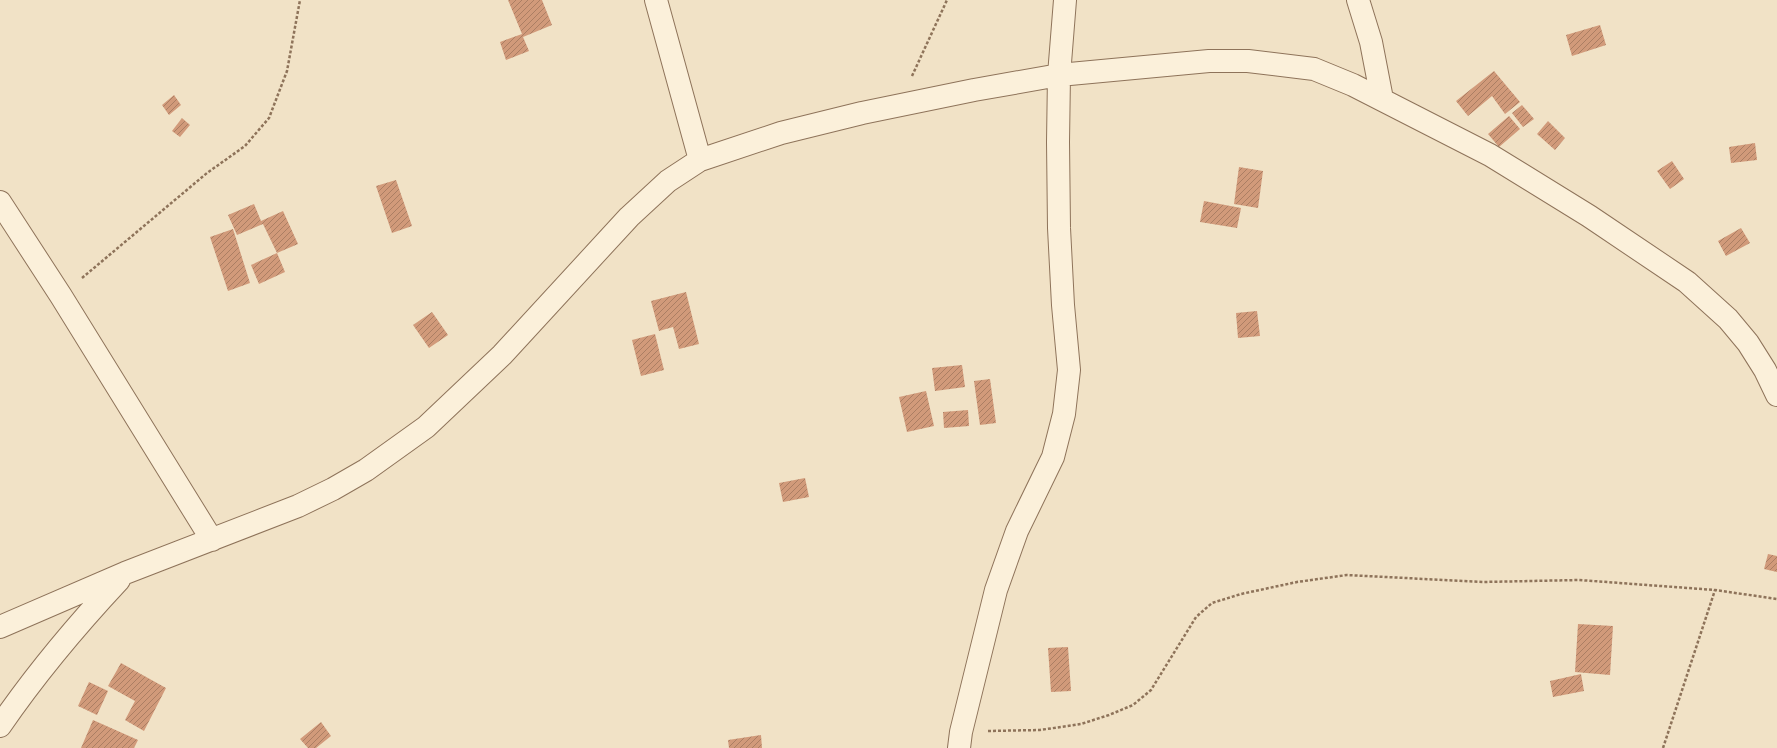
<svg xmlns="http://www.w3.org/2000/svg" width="1777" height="748" viewBox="0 0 1777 748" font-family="'IBM Plex Serif',serif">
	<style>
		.building { fill: url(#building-hatch) }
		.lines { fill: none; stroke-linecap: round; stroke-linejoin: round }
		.street-casing { stroke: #8e735a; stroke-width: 24 }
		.path { stroke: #8e735a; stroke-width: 2.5; stroke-dasharray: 3 2; stroke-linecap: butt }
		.street { stroke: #fbf0da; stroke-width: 22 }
	</style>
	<defs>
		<pattern id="building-hatch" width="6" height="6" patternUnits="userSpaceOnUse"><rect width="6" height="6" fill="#d19a7a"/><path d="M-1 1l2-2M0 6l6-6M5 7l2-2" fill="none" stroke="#ab7e63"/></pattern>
	</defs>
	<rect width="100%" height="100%" fill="#f1e2c6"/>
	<path class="building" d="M 508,0 L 542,0 L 552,25 L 523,37 L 529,51 L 506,60 L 500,42 L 522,34 Z
		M 1600,25 L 1606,45 L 1572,56 L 1566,35 Z
		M 1494,71 L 1520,102 L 1505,114 L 1492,96 L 1468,116 L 1456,101 Z
		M 174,95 L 181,105 L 169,115 L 162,105 Z
		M 1522,105 L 1534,119 L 1523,127 L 1512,113 Z
		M 1509,116 L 1520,129 L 1499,147 L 1488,134 Z
		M 182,118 L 190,125 L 180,137 L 172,131 Z
		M 1548,121 L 1565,138 L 1555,150 L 1537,134 Z
		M 1755,143 L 1757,160 L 1731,163 L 1729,147 Z
		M 1672,161 L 1684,179 L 1670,189 L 1657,171 Z
		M 1239,167 L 1263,171 L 1258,208 L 1234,204 Z
		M 396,180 L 412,226 L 392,233 L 376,186 Z
		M 1204,201 L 1241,208 L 1237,228 L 1200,222 Z
		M 254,204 L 261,221 L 283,211 L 298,244 L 277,253 L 285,272 L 259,284 L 251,265 L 277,253 L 263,224 L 237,235 L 228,215 Z
		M 1741,228 L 1750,243 L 1726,256 L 1718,241 Z
		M 233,229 L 250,283 L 228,291 L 210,237 Z
		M 686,292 L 699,344 L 679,349 L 673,327 L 659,331 L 651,301 Z
		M 1257,311 L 1260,336 L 1238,338 L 1236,313 Z
		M 432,312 L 448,335 L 429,348 L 413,325 Z
		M 655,334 L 664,370 L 641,376 L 632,340 Z
		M 962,365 L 965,387 L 935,391 L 932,368 Z
		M 990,379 L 996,423 L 980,425 L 974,381 Z
		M 926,391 L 934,426 L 907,432 L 899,397 Z
		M 968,410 L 969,426 L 944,428 L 943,412 Z
		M 805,478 L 809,497 L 783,502 L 779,483 Z
		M 1768,554 L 1777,556 L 1777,572 L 1764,569 Z
		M 1578,624 L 1613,626 L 1610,675 L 1575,672 Z
		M 1068,647 L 1071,691 L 1051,692 L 1048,648 Z
		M 121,663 L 166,688 L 144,731 L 125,720 L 135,701 L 108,686 Z
		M 1581,674 L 1584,691 L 1553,697 L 1550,681 Z
		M 89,682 L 108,691 L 97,715 L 78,706 Z
		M 93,720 L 138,740 L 134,748 L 81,748 Z
		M 321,722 L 331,736 L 316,748 L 308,748 L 300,739 Z
		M 761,735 L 762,748 L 729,748 L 728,740 Z"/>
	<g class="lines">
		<g class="street-casing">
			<path id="street" d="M 656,0 L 700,160
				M 1358,0 L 1371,42 L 1382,99
				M 0,202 L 61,296 L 212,540
				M 0,627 L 125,573 L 298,506 L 333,489 L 366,470 L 426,427 L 502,355 L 629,217 L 668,181 L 700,160 L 781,133 L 862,113 L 974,90 L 1059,75 L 1209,61 L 1248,61 L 1314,69 L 1353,85 L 1490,155 L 1589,216 L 1687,282 L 1728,319 L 1748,343 L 1765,370 L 1777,395
				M 0,726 C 35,675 76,626 119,580
				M 959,748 L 961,732 L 996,590 L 1017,531 L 1053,457 L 1064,414 L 1069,370 L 1063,305 L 1059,228 L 1058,142 L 1059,75 L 1065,0"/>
		</g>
		<path class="path" d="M 912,76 L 947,0
			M 82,278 L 207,173 L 245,146 L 269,118 L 287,71 L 300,0
			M 988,731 L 1040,730 L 1081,724 L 1109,715 L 1133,705 L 1151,690 L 1196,617 L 1212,603 L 1241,594 L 1297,582 L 1347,575 L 1483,582 L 1579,580 L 1715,590 L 1777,599
			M 1663,748 L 1715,590"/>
		<use href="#street" class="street"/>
	</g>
</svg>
